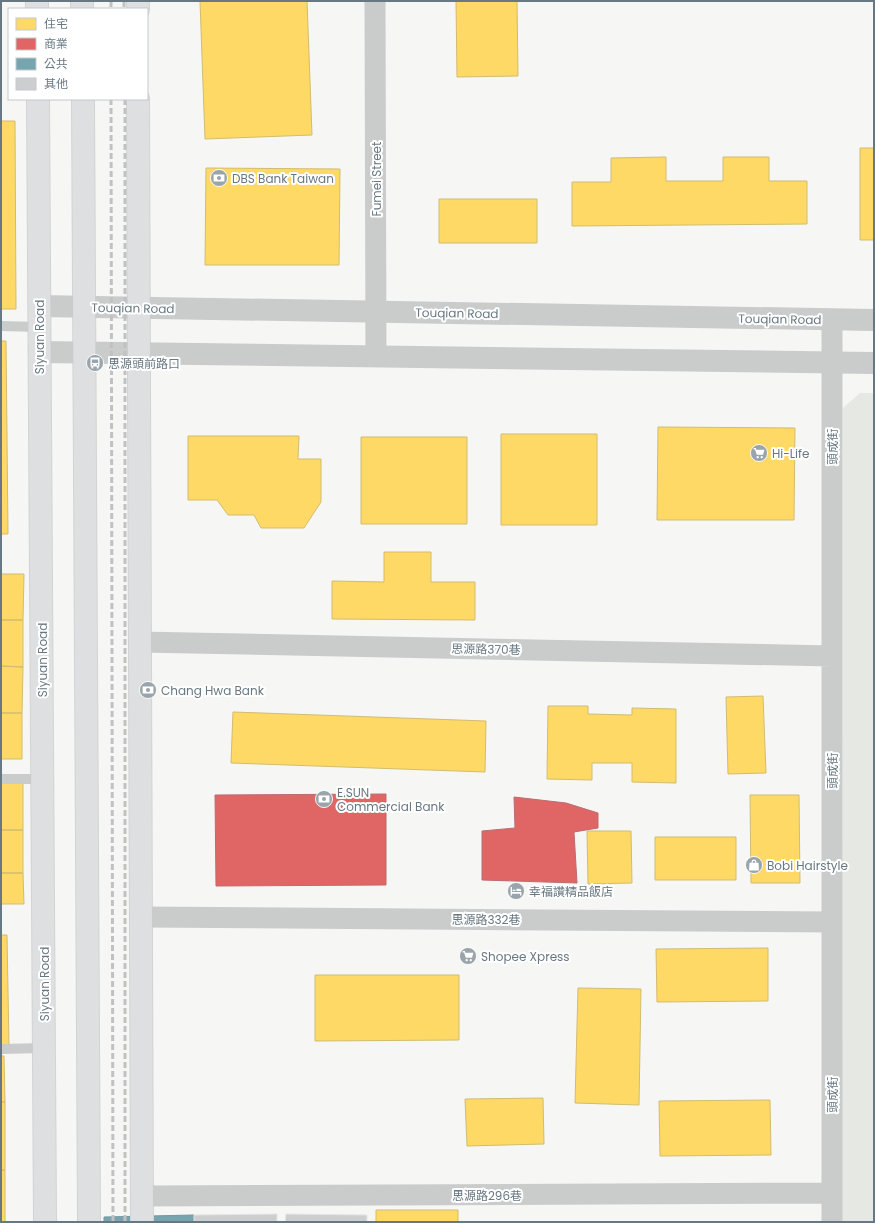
<svg xmlns="http://www.w3.org/2000/svg" width="875" height="1223" viewBox="0 0 875 1223" font-family="Poppins,'Noto Sans TC',sans-serif">
	<style>
		.green { fill: #e6e8e3 }
		.homes { fill: #ffd966; stroke: #d1bc6f }
		.shops { fill: #e06666; stroke: #bc6b6f }
		.public { fill: #76a5af; stroke: #7298a2 }
		.building { fill: #cdcecf; stroke: #e5e5e4 }
		.lines { fill: none; stroke-linecap: round; stroke-linejoin: round }
		.secondary-casing { stroke: #d2d3d4; stroke-width: 24 }
		.service { stroke: #cacccc; stroke-width: 10 }
		.minor { stroke: #cacccc; stroke-width: 21 }
		.tertiary { stroke: #cacccc; stroke-width: 22 }
		.secondary { stroke: #dedfe0; stroke-width: 22 }
		.rail { stroke: #c0c1c2; stroke-width: 3; stroke-dasharray: 6 3; stroke-linecap: butt }
		.labels { text-anchor: middle; dominant-baseline: central; stroke-width: 4; stroke-linejoin: round; paint-order: stroke }
		.poi-label { font-size: 12px; fill: #677883; stroke: #fff; text-anchor: start }
		.street-label { font-size: 12px; fill: #677883; stroke: #fff }
	</style>
	<rect width="100%" height="100%" fill="#f6f6f5"/>
	<path class="green" d="M 860,393 L 874,393 L 874,1222 L 842,1222 L 843,408 Z"/>
	<path class="homes" d="M 200,1 L 307,1 L 312,135 L 205,139 Z
		M 456,1 L 517,1 L 518,76 L 457,77 Z
		M 1,121 L 15,121 L 16,309 L 1,309 Z
		M 860,148 L 874,148 L 874,240 L 860,240 Z
		M 666,157 L 666,181 L 723,181 L 723,157 L 769,157 L 769,181 L 807,181 L 807,224 L 572,226 L 572,182 L 611,182 L 611,158 Z
		M 206,168 L 340,169 L 339,265 L 205,265 Z
		M 439,199 L 537,199 L 537,243 L 439,243 Z
		M 1,341 L 6,341 L 8,534 L 1,534 Z
		M 658,427 L 795,428 L 794,520 L 657,520 Z
		M 501,434 L 597,434 L 597,525 L 501,525 Z
		M 188,436 L 299,436 L 298,459 L 321,459 L 321,502 L 304,528 L 261,528 L 254,515 L 228,515 L 217,500 L 188,500 Z
		M 361,437 L 467,437 L 467,524 L 361,524 Z
		M 384,552 L 431,552 L 431,582 L 475,582 L 475,620 L 332,619 L 332,581 L 384,582 Z
		M 1,574 L 24,574 L 23,620 L 1,620 Z
		M 1,620 L 23,620 L 23,667 L 1,666 Z
		M 1,666 L 23,667 L 22,713 L 1,713 Z
		M 763,696 L 766,773 L 728,774 L 726,697 Z
		M 548,706 L 588,706 L 588,714 L 632,715 L 632,708 L 676,709 L 676,783 L 632,782 L 632,763 L 592,763 L 592,780 L 547,779 Z
		M 233,712 L 486,721 L 485,772 L 231,763 Z
		M 1,713 L 22,713 L 22,759 L 1,759 Z
		M 1,780 L 23,780 L 23,830 L 1,830 Z
		M 750,795 L 799,795 L 800,883 L 751,883 Z
		M 1,830 L 23,830 L 23,873 L 1,873 Z
		M 587,831 L 631,831 L 632,883 L 588,884 Z
		M 655,837 L 736,837 L 736,880 L 655,880 Z
		M 1,873 L 23,873 L 24,904 L 1,904 Z
		M 1,935 L 7,935 L 9,1046 L 1,1046 Z
		M 768,948 L 768,1001 L 657,1002 L 656,949 Z
		M 315,975 L 459,975 L 459,1040 L 315,1041 Z
		M 578,988 L 641,989 L 639,1105 L 575,1103 Z
		M 1,1056 L 4,1056 L 5,1102 L 1,1102 Z
		M 543,1098 L 544,1144 L 467,1146 L 465,1099 Z
		M 770,1100 L 771,1155 L 660,1156 L 659,1101 Z
		M 1,1102 L 5,1102 L 5,1170 L 1,1170 Z
		M 1,1170 L 5,1170 L 5,1222 L 1,1222 Z
		M 376,1210 L 458,1210 L 458,1222 L 376,1222 Z"/>
	<path class="shops" d="M 386,794 L 386,885 L 216,886 L 215,795 Z
		M 514,797 L 566,803 L 598,813 L 598,828 L 574,832 L 577,883 L 482,880 L 482,831 L 515,828 Z"/>
	<path class="public" d="M 194,1215 L 194,1222 L 104,1222 L 104,1217 Z"/>
	<path class="building" d="M 277,1214 L 277,1222 L 194,1222 L 194,1215 Z
		M 286,1214 L 367,1215 L 367,1222 L 285,1222 Z"/>
	<g class="lines">
		<g class="secondary-casing">
			<path id="secondary" d="M 37,1 L 37,9
				M 82,1 L 82,9
				M 138,9 L 138,1
				M 38,99 L 45,1222
				M 83,99 L 89,1222
				M 138,99 L 142,1222"/>
		</g>
		<path class="service" d="M 1,326 L 39,327
			M 1,779 L 42,779
			M 1,1049 L 44,1048"/>
		<path class="minor" d="M 375,1 L 376,356
			M 832,320 L 832,1222
			M 139,642 L 832,656
			M 140,917 L 832,922
			M 142,1196 L 832,1193"/>
		<path class="tertiary" d="M 39,306 L 874,320
			M 39,352 L 874,363"/>
		<use href="#secondary" class="secondary"/>
		<path class="rail" d="M 111,1 L 111,9
			M 124,1 L 124,9
			M 111,99 L 113,1222
			M 125,99 L 125,1222"/>
	</g>
	<defs>
		<g id="bank-disc" transform="scale(0.9)"><circle r="9.5" fill="#99a4ab" stroke="#fff"/><path d="M-6-4H6V4H-6ZM0-2.3a2.3 2.3 0 1 0 0 4.6a2.3 2.3 0 1 0 0-4.6Z" fill="#fff"/></g>
		<g id="bus-disc" transform="scale(0.9)"><circle r="9.5" fill="#99a4ab" stroke="#fff"/><path d="M-5-6H5V4H4V6H2V4H-2V6H-4V4H-5ZM-3.5-4V0h7V-4ZM-3.5 1.2v1.5H-2V1.2ZM2 1.2v1.5H3.5V1.2Z" fill="#fff"/></g>
		<g id="supermarket-disc" transform="scale(0.9)"><circle r="9.5" fill="#99a4ab" stroke="#fff"/><path d="M-6-5.5h2.5l.6 2H6L4.5 2H-2.5L-4.4-4H-6ZM-1.5 3.2a1.3 1.3 0 1 0 .1 0ZM3 3.2a1.3 1.3 0 1 0 .1 0Z" fill="#fff"/></g>
		<g id="shop-disc" transform="scale(0.9)"><circle r="9.5" fill="#99a4ab" stroke="#fff"/><path d="M-5-2.5h2.3a2.7 3.5 0 0 1 5.4 0H5L5.5 6h-11ZM-1.5-2.5h3a1.5 2.3 0 0 0-3 0Z" fill="#fff"/></g>
		<g id="hotel-disc" transform="scale(0.9)"><circle r="9.5" fill="#99a4ab" stroke="#fff"/><path d="M-6-4.5h1.5V1H6V5H4.5V3h-9V5H-6ZM-4 0a1.8 1.8 0 1 1 3.6 0ZM.5 0V-2.5h3Q6-2.5 6 0Z" fill="#fff"/></g>
	</defs>
	<g fill-rule="evenodd">
		<use href="#bank-disc" x="219" y="178"/>
		<use href="#bus-disc" x="95" y="363"/>
		<use href="#supermarket-disc" x="759" y="453"/>
		<use href="#bank-disc" x="148" y="690"/>
		<use href="#bank-disc" x="324" y="799"/>
		<use href="#shop-disc" x="754" y="865"/>
		<use href="#hotel-disc" x="516" y="891"/>
		<use href="#supermarket-disc" x="468" y="956"/>
	</g>
	<g class="labels">
		<g class="poi-label">
			<text x="232" y="178">DBS Bank Taiwan</text>
			<text x="108" y="363">思源頭前路口</text>
			<text x="772" y="453">Hi-Life</text>
			<text x="161" y="690">Chang Hwa Bank</text>
			<text x="337" y="792">E.SUN<tspan x="337" dy="14">Commercial Bank</tspan></text>
			<text x="767" y="865">Bobi Hairstyle</text>
			<text x="529" y="891">幸福讚精品飯店</text>
			<text x="481" y="956">Shopee Xpress</text>
		</g>
		<g class="street-label">
			<text transform="translate(376 179) rotate(-90)">Fumei Street</text>
			<text transform="translate(133 308) rotate(1)">Touqian Road</text>
			<text transform="translate(457 313) rotate(1)">Touqian Road</text>
			<text transform="translate(780 319) rotate(1)">Touqian Road</text>
			<text transform="translate(39 337) rotate(-90)">Siyuan Road</text>
			<text transform="translate(832 447) rotate(-90)">頭成街</text>
			<text transform="translate(486 649) rotate(1)">思源路370巷</text>
			<text transform="translate(42 660) rotate(-90)">Siyuan Road</text>
			<text transform="translate(832 771) rotate(-90)">頭成街</text>
			<text x="486" y="919">思源路332巷</text>
			<text transform="translate(44 984) rotate(-90)">Siyuan Road</text>
			<text transform="translate(832 1095) rotate(-90)">頭成街</text>
			<text x="487" y="1195">思源路296巷</text>
		</g>
	</g>
	<rect width="875" height="1223" fill="none" stroke="#677883" stroke-width="4"/>
	<rect x="8" y="8" width="140" height="92" fill="#ffffff" stroke="#c2c9cd"/>
	<rect x="16" y="18" width="20" height="12" fill="#ffd966" stroke="#c2c9cd"/>
	<text x="44" y="28" font-size="12" fill="#677883">住宅</text>
	<rect x="16" y="38" width="20" height="12" fill="#e06666" stroke="#c2c9cd"/>
	<text x="44" y="48" font-size="12" fill="#677883">商業</text>
	<rect x="16" y="58" width="20" height="12" fill="#76a5af" stroke="#c2c9cd"/>
	<text x="44" y="68" font-size="12" fill="#677883">公共</text>
	<rect x="16" y="78" width="20" height="12" fill="#cdcecf" stroke="#c2c9cd"/>
	<text x="44" y="88" font-size="12" fill="#677883">其他</text>
</svg>
